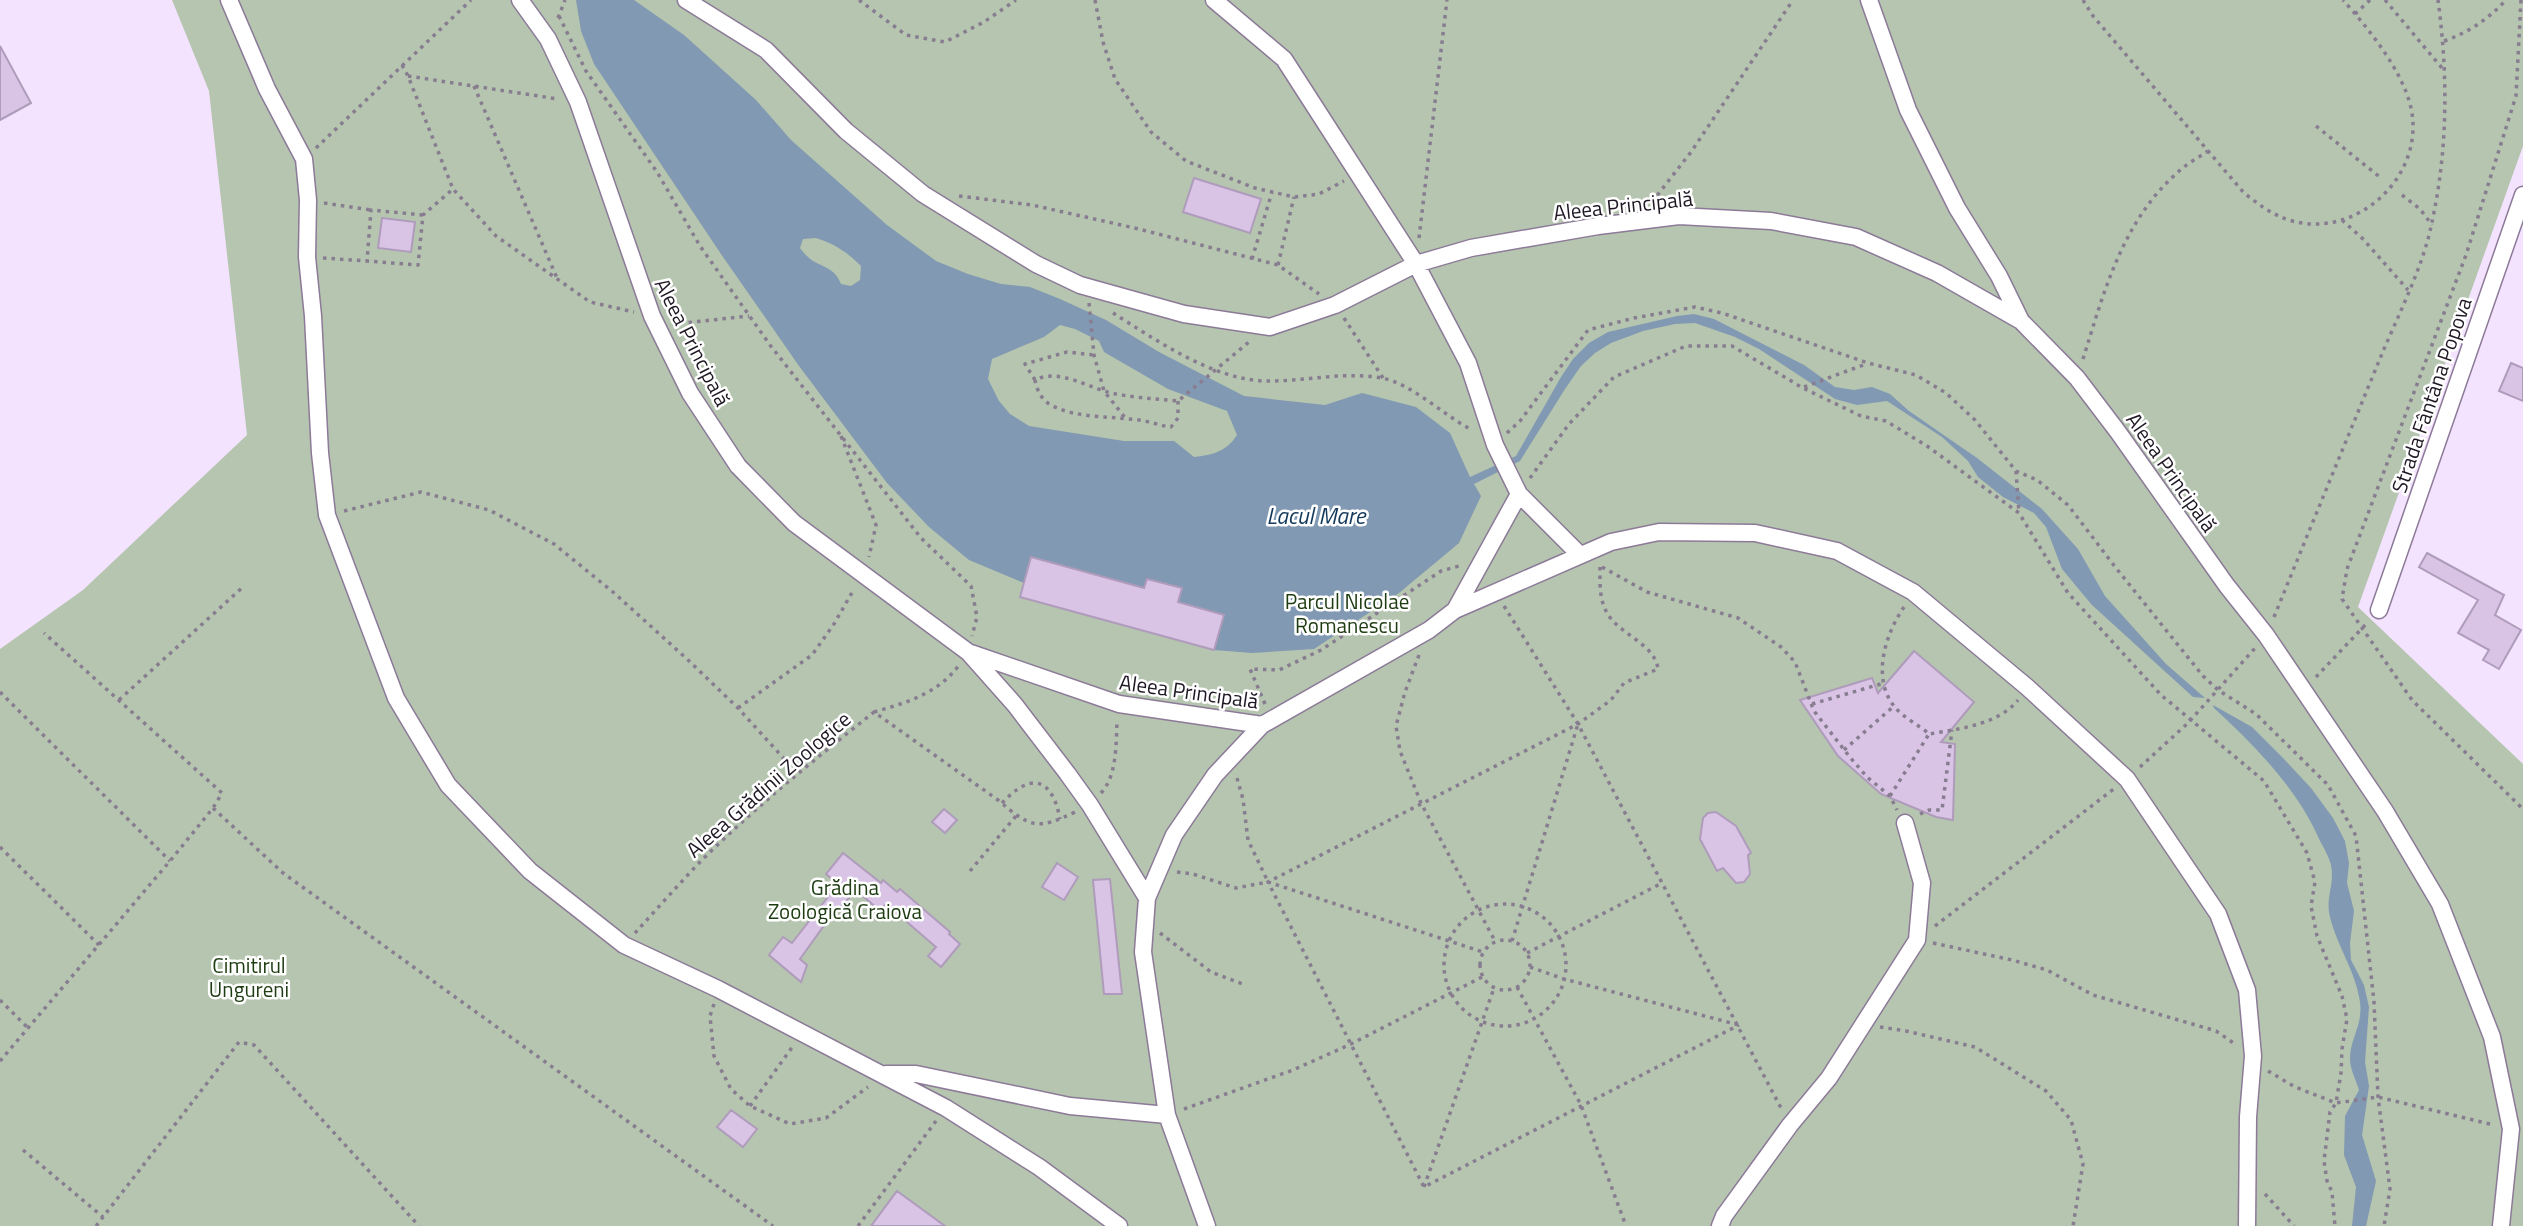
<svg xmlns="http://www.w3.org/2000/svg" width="2523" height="1226" viewBox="0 0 2523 1226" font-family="'Titillium Web',sans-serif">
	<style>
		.green { fill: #b5c5af }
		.water { fill: #8199b2; fill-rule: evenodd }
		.building { fill: #d9c4e5; stroke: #af9bbb; stroke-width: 2 }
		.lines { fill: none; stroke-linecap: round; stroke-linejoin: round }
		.street-casing { stroke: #8c7a98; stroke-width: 19 }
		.path { stroke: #887d90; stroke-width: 3.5; stroke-dasharray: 3.5 5; stroke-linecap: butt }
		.street { stroke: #fff; stroke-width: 16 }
		.labels { text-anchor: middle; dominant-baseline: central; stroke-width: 5; stroke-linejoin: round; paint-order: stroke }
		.street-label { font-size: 21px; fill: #1f1824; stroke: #fff }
		.park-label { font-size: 21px; fill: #1e3c12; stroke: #fff }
		.water-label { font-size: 23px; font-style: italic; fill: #12385b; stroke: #fff }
	</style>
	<rect width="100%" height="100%" fill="#f3e3fe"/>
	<path class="green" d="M 172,0 L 2523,0 L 2523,146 L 2358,607 L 2523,764 L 2523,1226 L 0,1226 L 0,649 L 83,590 L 247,435 L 209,91 Z"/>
	<path class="water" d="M 576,0 L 634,0 L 684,35 L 756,100 L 791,140 L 887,225 L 936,261 L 968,274 L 1001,284 L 1030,287 L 1060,299 L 1106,320 L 1159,352 L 1244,396 L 1325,405 L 1362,393 L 1416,407 L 1450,433 L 1470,477 L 1516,456 L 1561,377 L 1573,359 L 1589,343 L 1608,332 L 1677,316 L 1694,314 L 1714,319 L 1804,365 L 1835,387 L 1854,390 L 1872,387 L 1890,394 L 1909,411 L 1977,458 L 2042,509 L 2078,549 L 2105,596 L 2166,664 L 2205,698 L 2193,697 L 2092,605 L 2062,569 L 2046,527 L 2034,513 L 2003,497 L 1978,477 L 1968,461 L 1942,437 L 1887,401 L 1857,405 L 1835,399 L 1759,349 L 1735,337 L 1695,323 L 1675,324 L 1643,331 L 1611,343 L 1595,353 L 1581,366 L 1565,389 L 1520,461 L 1474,484 L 1481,496 L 1459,543 L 1399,593 L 1314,649 L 1252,653 L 1214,650 L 1223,615 L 1178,602 L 1182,588 L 1147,579 L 1144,588 L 1031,557 L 1024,583 L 969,560 L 929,527 L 887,483 L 799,366 L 721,254 L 594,64 L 581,31 ZM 816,238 C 835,244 847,252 861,266 L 860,280 L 851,286 L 841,284 C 835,269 826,268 813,261 C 808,258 804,253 800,248 L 803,239 ZM 1060,325 L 1075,329 L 1099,341 L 1104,352 L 1168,389 L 1227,411 L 1237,435 C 1227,451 1213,455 1194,457 L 1174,441 L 1124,441 L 1029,426 L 1010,414 L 999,401 L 988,379 L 992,359 L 1044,337 Z
		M 2213,705 L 2252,727 L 2283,758 L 2311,788 L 2333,818 L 2345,841 L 2349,863 L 2347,883 L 2354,911 L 2350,943 L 2351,960 L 2364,985 L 2369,1007 L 2365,1062 L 2369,1086 L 2362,1135 L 2376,1181 L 2366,1226 L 2352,1226 L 2356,1187 L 2344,1155 L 2345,1116 L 2359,1090 C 2356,1080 2350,1069 2350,1059 C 2350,1038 2363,1026 2360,1002 C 2356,972 2337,946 2330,917 C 2325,897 2335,885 2331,865 C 2329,857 2324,848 2320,841 C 2297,788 2256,747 2214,708 Z"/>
	<path class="building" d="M 0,46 L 31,103 L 0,120 Z
		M 1194,178 L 1261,199 L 1250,233 L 1183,212 Z
		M 382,218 L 415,222 L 411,252 L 378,248 Z
		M 2511,363 L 2523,368 L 2523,401 L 2499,391 Z
		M 2427,553 L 2504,595 L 2495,615 L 2521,630 L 2499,669 L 2483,660 L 2489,650 L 2458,633 L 2478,600 L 2419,567 Z
		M 1031,557 L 1144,588 L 1147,579 L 1182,588 L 1178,602 L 1224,615 L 1214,650 L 1020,597 Z
		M 1914,651 L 1974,702 L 1941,742 L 1955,744 L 1953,820 L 1936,817 L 1881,794 L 1838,756 L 1800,700 L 1872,678 L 1878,693 Z
		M 944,809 L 957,820 L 945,833 L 932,822 Z
		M 1716,812 L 1736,826 L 1751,853 L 1748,855 L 1750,874 L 1744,882 L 1736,883 L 1723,868 L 1717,871 L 1700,839 L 1703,818 L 1708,813 Z
		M 843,853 L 881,883 L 883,880 L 897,892 L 900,889 L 950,932 L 949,934 L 960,944 L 941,967 L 928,956 L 936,947 L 886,904 L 880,911 L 856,890 L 823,927 L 800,959 L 807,965 L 801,982 L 769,955 L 783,937 L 792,943 L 838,884 L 826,874 Z
		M 1057,863 L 1078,877 L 1064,900 L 1042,887 Z
		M 1110,879 L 1122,994 L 1104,994 L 1093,880 Z
		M 731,1110 L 757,1129 L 743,1147 L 717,1127 Z
		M 897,1191 L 945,1226 L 871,1226 Z"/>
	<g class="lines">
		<g class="street-casing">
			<path id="street" d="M 229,0 L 267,89 L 304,159 L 308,200 L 307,257 L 313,316 L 320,453 L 327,515 L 396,698 L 448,785 L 530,871 L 624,945 L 718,989 L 946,1108 L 1039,1167 L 1119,1226
				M 520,0 L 548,39 L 578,102 L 652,316 L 690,393 L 738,466 L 794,523 L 968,652 L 1015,705 L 1067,773 L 1090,805 L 1147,898 L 1143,952 L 1167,1115 L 1207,1226
				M 686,0 L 766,50 L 846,131 L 923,194 L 1036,264 L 1080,285 L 1184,314 L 1270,327 L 1335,305 L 1416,264 L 1471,248 L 1598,226 L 1679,216 L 1771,221 L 1856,237 L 1937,273 L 2021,321 L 2077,378 L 2118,432 L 2227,586 L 2266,635 L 2385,811 L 2440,904 L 2492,1037 L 2511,1129 L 2501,1226
				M 1214,0 L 1284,59 L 1416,264 L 1468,363 L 1495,445 L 1519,494 L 1579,554
				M 1869,0 L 1908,110 L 1957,208 L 1999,276 L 2021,321
				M 1455,610 L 1519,494
				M 2379,610 L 2523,195
				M 968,652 L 1119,704 L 1262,725 L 1429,630 L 1455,610 L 1611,542 L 1659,532 L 1755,533 L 1837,551 L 1913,592 L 2027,687 L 2127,779 L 2218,914 L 2247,990 L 2253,1056 L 2248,1117 L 2247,1226
				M 1147,898 L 1174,835 L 1215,775 L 1262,725
				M 886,1074 L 916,1074 L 1070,1106 L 1167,1115
				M 1720,1226 L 1724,1216 L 1790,1125 L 1829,1078 L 1917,940 L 1922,883 L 1905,823"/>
		</g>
		<path class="path" d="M 859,0 L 906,35 L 945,42 L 984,22 L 1016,0
			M 1095,0 L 1103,42 L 1115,79 L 1151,132 L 1186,161 L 1255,188 L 1294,197 L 1319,194 L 1344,181
			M 2083,0 L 2093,16 L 2244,193 C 2258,204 2271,214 2289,220 C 2356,241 2426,176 2411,108 C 2403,71 2368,28 2343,0
			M 2385,0 L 2442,68
			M 2521,0 L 2516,96 L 2466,255 L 2347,569 L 2342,599 L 2412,700 L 2523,809
			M 2355,14 L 2370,0
			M 559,16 L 586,71 L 657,172 L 700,246 L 770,345 L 921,538 L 971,586 L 977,617 L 972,636
			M 558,18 L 565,0
			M 2444,41 C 2469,32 2487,20 2506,0
			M 402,65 L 408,76 L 453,189 L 496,236 L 590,302 L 634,312
			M 408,76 L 558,99
			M 474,86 L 557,278
			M 2316,126 L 2381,178
			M 316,148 L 471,0
			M 2402,195 L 2420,209 L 2432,225
			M 959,196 L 1032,205 L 1139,229 L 1278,265 L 1319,294
			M 1652,202 L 1691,152 L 1793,0
			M 324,203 L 371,210
			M 423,215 L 371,210 L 367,261 L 418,265 L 423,215 L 453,189
			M 2342,220 L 2363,239 L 2408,290
			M 1419,238 L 1447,0
			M 323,258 L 367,261
			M 1252,259 L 1272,192
			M 1278,265 L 1294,197
			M 1089,303 L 1094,355 L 1104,391 L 1126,419
			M 1113,313 C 1156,340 1212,379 1264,381 C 1302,382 1343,371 1382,378 C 1410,383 1444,415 1470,429
			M 1344,318 L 1383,378
			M 672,320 L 684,323 L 749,316
			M 2083,359 C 2104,292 2122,222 2177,173 C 2186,164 2198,158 2208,151
			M 1035,380 L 1025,364 L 1067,352 L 1094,355
			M 1804,387 L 1866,364
			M 1178,401 L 1178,418 L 1171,427 C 1162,426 1154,423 1145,421 C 1117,416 1078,419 1053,406 C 1042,401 1037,391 1035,380 C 1060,367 1091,390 1116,394 C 1137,398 1157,399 1178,401 L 1249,342
			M 1507,433 L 1520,421 L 1588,330 L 1634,318 L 1695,307 L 1722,313 L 1868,363 L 1916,375 L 1946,393 L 1975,420 L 2016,471 L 2037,480 L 2068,505 L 2116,568 L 2203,676 L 2218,690 L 2256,714 L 2328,785 L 2356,836 L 2374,1002 L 2378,1097 L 2390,1189 L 2384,1226
			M 841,436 L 876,525 L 869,557
			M 2016,471 L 2019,513
			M 1530,478 L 1569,424 L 1614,377 L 1686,346 L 1732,346 L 1803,388 L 1861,416 L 1886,421 L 1927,446 L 2019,513 L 2068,593 L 2161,695 L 2264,781 L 2307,853 L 2315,882 L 2311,906 L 2317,936 L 2342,996 L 2347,1019 L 2342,1049 L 2341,1073 L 2336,1103 L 2330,1112 L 2324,1161 L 2327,1181 L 2332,1192 L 2335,1226
			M 344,511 L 421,492 L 489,510 L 554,544 L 613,592 L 687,659 L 738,708 L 797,773
			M 1600,567 C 1600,582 1599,597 1606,611 C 1617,634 1655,643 1658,669 L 1624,683 L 1611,700 L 1578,724 L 1268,882 L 1424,1187 L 1739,1025
			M 1602,567 L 1647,592 L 1738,618 L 1781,647 L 1795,662 L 1814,711 L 1849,756 L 1867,777 L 1890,796 L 1897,810
			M 1504,606 L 1578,724 L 1781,1108
			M 1904,607 C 1886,633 1871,677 1894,706 C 1902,717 1919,725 1929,734 C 1958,729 1998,725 2018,700
			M 2274,617 C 2309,531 2344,446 2379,361 C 2397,317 2423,268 2432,222 C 2448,148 2448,75 2438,0
			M 1419,655 L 1405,692 L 1396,726 L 1400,751 L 1421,803 L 1495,941
			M 2316,677 L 2368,622
			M 0,692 L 170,861
			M 119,700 L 244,586
			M 1265,704 L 1250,669 L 1279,670 L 1321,650 L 1441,571 L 1459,566
			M 1812,704 L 1884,683
			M 738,708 L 812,655 L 834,624 L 854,589
			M 874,712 C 906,703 939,693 959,665
			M 1844,750 L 1894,706
			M 2140,767 L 2188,723 L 2256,647
			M 1237,778 L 1243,799 L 1248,840 L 1268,882
			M 1101,793 C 1117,776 1116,744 1117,721
			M 1890,796 L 1929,734
			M 1002,803 C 1031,772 1052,777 1060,819
			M 213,808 L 283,873 L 773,1226
			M 1920,814 L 1929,810 L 1942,810 L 1952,730
			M 0,847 L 99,945
			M 970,871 L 1016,816
			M 1177,872 L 1193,874 L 1236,888 L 1268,882 L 1483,952
			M1444 965a61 61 0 1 1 122 0a61 61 0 1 1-122 0Z
			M 1935,926 L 2115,788
			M 635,933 C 656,910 678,885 700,862 C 754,808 814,760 874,712 L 998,800 C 1030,827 1036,831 1075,812
			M 1160,933 L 1211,972 L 1243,984
			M1480 965a25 25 0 1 1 50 0a25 25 0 1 1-50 0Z
			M 1512,941 L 1578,724
			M 1933,943 L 2012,960 L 2047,970 L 2093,995 L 2216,1031 L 2235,1044
			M 1527,953 L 1662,883
			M 1530,967 L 1564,979 L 1739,1025
			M 1517,987 L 1581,1105 L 1626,1226
			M 0,1000 L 27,1027
			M 714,1004 L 710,1016 L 714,1056 L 731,1089 L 750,1106 L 790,1124 L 826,1118 L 868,1087
			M 1880,1027 L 1906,1031 L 1975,1047 L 2046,1091 L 2071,1120 L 2083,1164 L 2073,1226
			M 0,1061 L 170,861 L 213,808 L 222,793 L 44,633
			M 2268,1071 L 2295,1087 L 2336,1103 L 2378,1097 L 2494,1125
			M 750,1106 L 793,1046
			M 1184,1109 L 1293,1070 L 1351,1044 L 1482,977
			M 23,1150 L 103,1217
			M 1424,1187 L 1494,988
			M 2265,1194 L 2294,1226
			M 96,1226 L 239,1042 L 254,1045 L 419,1226
			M 858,1226 L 936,1121"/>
		<use href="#street" class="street"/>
	</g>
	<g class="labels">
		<g class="street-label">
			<text transform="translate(1623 205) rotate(-6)">Aleea Principală</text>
			<text transform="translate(693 342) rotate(63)">Aleea Principală</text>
			<text transform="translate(2431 395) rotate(-71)">Strada Fântâna Popova</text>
			<text transform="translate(2172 472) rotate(55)">Aleea Principală</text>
			<text transform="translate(1189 691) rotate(8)">Aleea Principală</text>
			<text transform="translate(768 784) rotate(-41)">Aleea Grădinii Zoologice</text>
		</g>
		<g class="park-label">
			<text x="1347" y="601">Parcul Nicolae<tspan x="1347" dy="24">Romanescu</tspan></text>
			<text x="845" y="887">Grădina<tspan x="845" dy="24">Zoologică Craiova</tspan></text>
			<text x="249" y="965">Cimitirul<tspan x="249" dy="24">Ungureni</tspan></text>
		</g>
		<g class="water-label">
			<text x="1316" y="515">Lacul Mare</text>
		</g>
	</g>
</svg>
